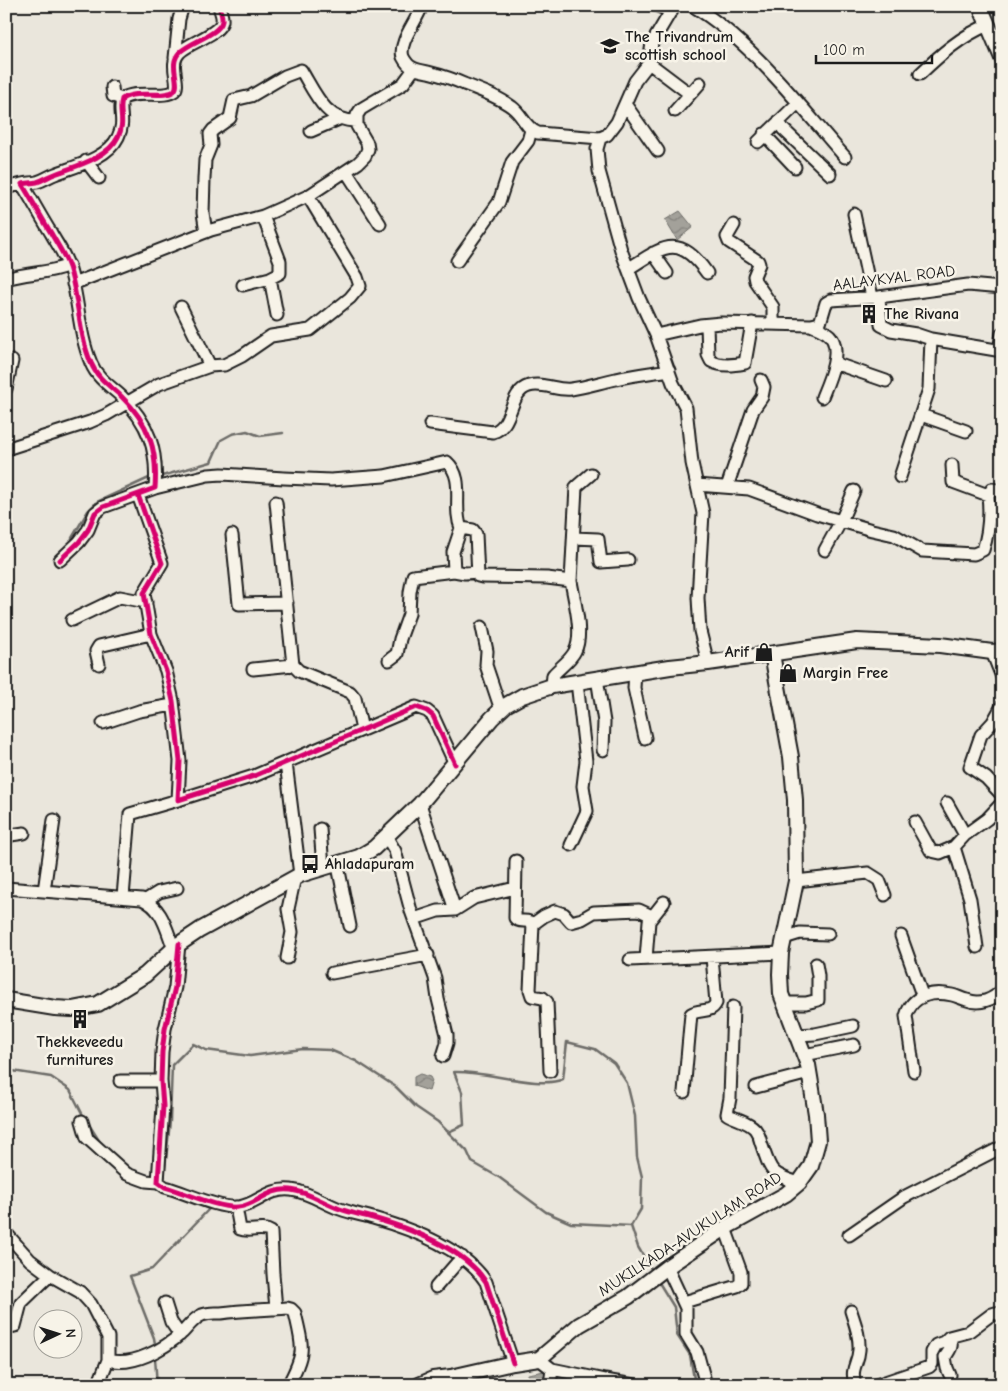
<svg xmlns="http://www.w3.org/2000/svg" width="1008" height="1391" viewBox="0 0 1008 1391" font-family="'Comic Neue',sans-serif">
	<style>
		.water { fill: url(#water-waves); stroke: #6d6c68 }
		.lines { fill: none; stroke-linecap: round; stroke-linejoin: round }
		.stream { stroke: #6d6c68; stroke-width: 2.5 }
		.minor-casing { stroke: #1c1c1c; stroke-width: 15 }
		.major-casing { stroke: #1c1c1c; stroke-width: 18 }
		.minor { stroke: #f7f3e8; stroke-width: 11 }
		.major { stroke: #f7f3e8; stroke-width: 14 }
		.cycleway-casing { stroke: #f7f3e8; stroke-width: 8 }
		.cycleway { stroke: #d6006c; stroke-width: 5 }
		.labels { text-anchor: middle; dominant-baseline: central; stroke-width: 5; stroke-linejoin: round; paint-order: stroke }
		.poi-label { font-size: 16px; font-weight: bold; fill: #1c1c1c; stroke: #f7f3e8; text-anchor: start }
		.street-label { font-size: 16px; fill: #1c1c1c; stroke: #f7f3e8 }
	</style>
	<defs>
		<pattern id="water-waves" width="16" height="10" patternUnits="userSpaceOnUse" patternTransform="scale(1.25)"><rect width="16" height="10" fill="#a3a19a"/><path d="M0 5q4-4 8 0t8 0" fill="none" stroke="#84827d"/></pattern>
	</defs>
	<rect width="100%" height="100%" fill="#eae6dc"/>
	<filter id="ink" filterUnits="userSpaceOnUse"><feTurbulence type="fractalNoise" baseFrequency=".02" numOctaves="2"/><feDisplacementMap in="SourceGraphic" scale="10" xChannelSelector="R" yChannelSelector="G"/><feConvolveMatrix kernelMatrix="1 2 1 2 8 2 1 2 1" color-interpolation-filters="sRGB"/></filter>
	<g filter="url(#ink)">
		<path class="water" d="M 680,211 L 693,227 L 677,240 L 665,220 Z
			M 420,1074 L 430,1077 L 432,1081 L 429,1091 L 414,1086 L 414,1077 Z
			M 550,1370 L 547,1385 L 528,1385 L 528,1374 Z"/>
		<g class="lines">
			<path class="stream" d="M 162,476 L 211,462 L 221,440 L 232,434 L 247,431 L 260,436 L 283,433
				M 72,538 L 88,511 L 97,502 L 149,478
				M 6,1070 L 51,1077 L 70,1090 L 85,1119
				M 88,1123 L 100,1142
				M 448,1132 L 464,1125 L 462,1092 L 454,1072 C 484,1070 539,1090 563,1079 L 567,1042 L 595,1049 L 614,1063 L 627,1083 L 635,1116 L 637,1157 L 642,1177 L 641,1209 L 631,1226
				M 164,1178 L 170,1121 L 172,1065 L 193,1044 L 206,1050 L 250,1056 L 303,1049 L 330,1050 L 356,1061 L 396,1087 L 416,1107 L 438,1122 L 467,1151 L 472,1162 L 500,1178 L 546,1212 L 571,1223 L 631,1226 L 638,1247 L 653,1272
				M 658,1281 L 674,1307 L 677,1335 L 690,1355 L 695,1385
				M 155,1344 L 154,1338 L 130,1276 L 152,1269 L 209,1209 L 200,1205
				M 155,1358 L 157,1385"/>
			<g class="minor-casing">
				<path id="minor" d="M 389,6 L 392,6
					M 420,6 L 421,8 C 416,22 398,43 403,57 C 405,61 409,66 413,68 C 417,70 423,71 428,72 C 440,75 453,79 464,84 C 480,90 499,97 512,107 C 523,115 525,128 538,133 L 600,138 L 607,135 L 617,122 L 635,81 L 649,63 L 652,43 L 674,6
					M 657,6 L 672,11
					M 693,6 C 751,41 800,106 845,157
					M 175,58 L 179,19 L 183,6
					M 649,63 L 690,94
					M 920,74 C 940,55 961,36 988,25
					M 112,87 L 113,96 L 122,99
					M 625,104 L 658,151
					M 675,111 L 700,83
					M 779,121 L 783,129 L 830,174
					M 311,131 L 339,119
					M 764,134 L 795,167
					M 600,138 L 597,149 L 599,171 L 621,250 L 639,298 L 656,335 L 673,383 L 686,408 L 692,463 L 703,513 L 698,598 L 700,631 L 708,663
					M 758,142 L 798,103
					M 86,161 L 99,178
					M 346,171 L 380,224
					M 6,188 L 22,184
					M 854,214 L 872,297
					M 734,225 L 727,237 L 729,242 L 758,261 L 759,264 L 754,276 L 755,281 L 773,307 L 773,324
					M 206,232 L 203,213 L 204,179 L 205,160 L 211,145 L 210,134 L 213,130 L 230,118 L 234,100 L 251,96 L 285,76 L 301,70 C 315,93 325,121 356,121
					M 653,253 L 667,273
					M 457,261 L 499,202 L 512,162 L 528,141 L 531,130
					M 628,269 C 663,247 678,232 707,273
					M 270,278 L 277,315
					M 6,279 C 27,272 49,274 69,265
					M 73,284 L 211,230 L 263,216 L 308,196 L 358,163 L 365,156 L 368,149 L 367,143 L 357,126 L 357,115 L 361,109 L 403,84 L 414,69
					M 243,285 L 270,278 L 280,273 L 280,261 L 263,216
					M 879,297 L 881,325 L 891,330 L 916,334 L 931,339 L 929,389 L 900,477
					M 181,307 L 210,366
					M 707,325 L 708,355 L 711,361 C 721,367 734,365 745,363 L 752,323
					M 811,325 C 817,328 827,331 831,337 C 842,352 828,382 822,397
					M 656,335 L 700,325 L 721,323 L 811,325 L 820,323 L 826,303 L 831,300 L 879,297 L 968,285 L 1002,288
					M 931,339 L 1002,351
					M 999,351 L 1002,333
					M 834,363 L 886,381
					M 6,389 L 12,361
					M 921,415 L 966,431
					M 430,424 L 493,432 C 514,426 508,392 529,386 C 543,382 557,391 571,389 C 586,387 601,382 616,379 C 633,375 651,373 669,370
					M 6,449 L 90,422 L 106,415 L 159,384 L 210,366 L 224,365 L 242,356 L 271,336 L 310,330 L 350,298 L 360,286 L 357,277 L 308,196
					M 952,465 L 953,482 L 988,495
					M 697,485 L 749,489 L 817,514 L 872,530 L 894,535 L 922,551 L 974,554 L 983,550 C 989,532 990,514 988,495 L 992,489 L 1002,491
					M 727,487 L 753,410 L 762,397 L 764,387 L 761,380
					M 155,488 L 208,475 L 222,474 L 284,478 L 331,480 L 384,476 L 447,462 C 466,479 452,507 461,528 L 473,530 L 476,534 L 478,576 L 482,577 L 547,578 L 571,581 C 574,600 584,634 575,651 C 570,661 560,667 553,675 L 552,686
					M 138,495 L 162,563 L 144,593 L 151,634 L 166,671 L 173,701 L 180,761 L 178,800 L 254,776 L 416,707 L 427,711 L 433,716 L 455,764
					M 276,502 L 293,665 L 299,671 L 350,692 L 355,698 L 362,730
					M 232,535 L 239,604 L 287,603
					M 574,538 L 598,539 L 601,562 L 628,560
					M 825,550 L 841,521 L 854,491
					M 60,560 L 79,542 L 88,530 L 95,513 L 103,507 L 155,488 C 158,450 149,423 121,396 C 110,386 97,378 91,363 C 79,335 79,303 71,274 C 68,259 58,246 51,233 C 41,217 32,200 22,184 C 27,183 32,183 37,182 C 44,180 49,176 55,174 C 76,166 108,158 118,137 C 126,121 118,112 122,99 C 137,89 164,99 174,91 C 182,84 167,64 180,52 C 190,42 220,34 222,21 C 223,16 220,11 219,6
					M 454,571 L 453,552 L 461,528
					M 571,581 L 576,487 L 591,474
					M 72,620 L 120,597 L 146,602
					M 482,627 L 487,651 L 486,665 L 501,710
					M 992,652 L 1002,677
					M 389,660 L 397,654 L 400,639 L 409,614 L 410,592 L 413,576 L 454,571 L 465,573 L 477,572
					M 99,664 L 96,651 L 99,646 L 151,634
					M 253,669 L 293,665
					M 635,672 L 634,688 L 645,738
					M 597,678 L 604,722 L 603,750
					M 1002,706 L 993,722 L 981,735 L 970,767 L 986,778 L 1002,795
					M 103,723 L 139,711 L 173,705
					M 286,763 L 300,875
					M 947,803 L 965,835
					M 420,804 L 455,910
					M 915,822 L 931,851 L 940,853 L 954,847 L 965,835 L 987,819 L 1002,803
					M 320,829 L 323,867
					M 386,836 L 395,851 L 411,911 L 435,978 L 438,999 L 447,1035 L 447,1043 L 443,1056
					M 6,839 L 11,835 L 24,833
					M 571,845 L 587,811 L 583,786 L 586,761 L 577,682
					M 954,847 L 970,899 L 977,947
					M 516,861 L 515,918 C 519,924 528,918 533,924 L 530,990 L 532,996 L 543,998 L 547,1002 L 550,1071
					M 336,863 L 339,871 L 350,926
					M 796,881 L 868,873 L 879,880 L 885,895
					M 6,888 L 142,899 C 163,908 166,929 174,949
					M 44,891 L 54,820
					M 123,897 L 130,814 L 178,800
					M 146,900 L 159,892 L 177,888
					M 414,919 L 438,911 L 455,910 L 474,898 L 515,888
					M 533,924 L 544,916 L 555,911 L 564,914 L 571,922 L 582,919 L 594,912 L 639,910 L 652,916
					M 901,936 L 922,995
					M 784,938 L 800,933 L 828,934
					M 179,944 L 175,987 L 165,1029 L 162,1052 L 161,1081 L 163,1106 L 158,1182 L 165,1187 C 184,1192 219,1209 238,1207 C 256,1206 268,1187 291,1190 C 309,1192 323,1203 340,1209 C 351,1213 362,1215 373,1218 C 411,1229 464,1248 486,1282 L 513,1363
					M 287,958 L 292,932 L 288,909 L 295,877
					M 646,959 L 649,921 L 664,902
					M 630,960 L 781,953
					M 332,973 L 428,955
					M 784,1003 L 806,1003 L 818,1000 L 818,976 L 816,964
					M 733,1007 L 730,1098 L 727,1114 C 735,1119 748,1121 755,1129 C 758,1133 760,1138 761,1143 C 771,1171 769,1174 799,1183
					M 797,1035 L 815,1034 L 853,1026
					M 804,1055 L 854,1045
					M 914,1071 L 906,1016 C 912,995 932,991 952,995 C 957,996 962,999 967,1000 C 980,1005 993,1000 1002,990
					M 120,1081 L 161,1081
					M 756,1087 L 809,1073
					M 684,1092 L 691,1014 C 700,1008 711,1014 716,1003 L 712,957
					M 82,1121 L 87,1138 L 127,1174 L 146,1181 L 158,1182
					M 236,1207 L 240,1229 C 250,1233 262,1226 271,1232 L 273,1274 L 276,1309
					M 6,1233 L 30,1260 L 50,1275 L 80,1292 L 91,1304 L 108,1337 L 108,1360 L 98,1385
					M 849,1235 L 904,1197 L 1002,1147
					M 667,1267 L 686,1308 L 686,1334 L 697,1352 L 706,1385
					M 436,1287 L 462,1257
					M 684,1302 L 737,1286 L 741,1283 L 741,1272 L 725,1228
					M 165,1303 L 171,1322 L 180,1335
					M 851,1311 C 855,1324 860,1336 859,1350 C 858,1365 850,1367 855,1385
					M 6,1328 L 15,1326 L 21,1303 L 50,1275
					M 949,1337 C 954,1345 950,1350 945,1357 L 947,1368 L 950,1375
					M 539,1359 L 552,1369 L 605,1380 L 634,1385
					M 108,1360 C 133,1367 164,1349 182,1333 C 188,1327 194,1318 202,1315 C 209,1312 214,1313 221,1313 C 243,1310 265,1310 287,1308 L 291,1309 L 295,1313 C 303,1348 306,1352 288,1385
					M 550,1385 L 552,1369
					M 876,1385 L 929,1367 L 932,1364 L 932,1352 L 936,1345 L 944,1342 L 949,1337 L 968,1332 L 992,1314 L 995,1313 L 1002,1316"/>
			</g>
			<g class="major-casing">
				<path id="major" d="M 980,6 L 1002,58
					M 6,1000 L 55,1008 L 72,1009 L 98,1004 L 145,975 L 179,944 L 200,930 L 300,875 L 359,857 L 374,848 L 420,804 L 492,718 L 506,705 L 522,696 L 552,686 L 670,667 L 708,663 L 857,641 L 940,645 L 992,652 L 1002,651
					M 419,1385 L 433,1379 L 451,1377 L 513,1363 L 539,1359 L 579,1325 L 628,1297 L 667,1267 L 725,1228 L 786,1194 L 799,1183 L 811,1166 L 818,1141 L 816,1114 L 808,1065 L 781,994 L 780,974 L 781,953 L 796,881 L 795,800 L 791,757 L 772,654"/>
			</g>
			<use href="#minor" class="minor"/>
			<use href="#major" class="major"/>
			<g class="cycleway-casing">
				<path id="cycleway" d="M 138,495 L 162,563 L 144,593 L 151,634 L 166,671 L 173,701 L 180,761 L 178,800 L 254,776 L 416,707 L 427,711 L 433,716 L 455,764
					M 60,560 L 79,542 L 88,530 L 95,513 L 103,507 L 155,488 C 158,450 149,423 121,396 C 110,386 97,378 91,363 C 79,335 79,303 71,274 C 68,259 58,246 51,233 C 41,217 32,200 22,184 C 27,183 32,183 37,182 C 44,180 49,176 55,174 C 76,166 108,158 118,137 C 126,121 118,112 122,99 C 137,89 164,99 174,91 C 182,84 167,64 180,52 C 190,42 220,34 222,21 C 223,16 220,11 219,6
					M 179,944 L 175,987 L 165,1029 L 162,1052 L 161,1081 L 163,1106 L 158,1182 L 165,1187 C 184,1192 219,1209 238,1207 C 256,1206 268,1187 291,1190 C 309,1192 323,1203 340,1209 C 351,1213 362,1215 373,1218 C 411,1229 464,1248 486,1282 L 513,1363"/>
			</g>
			<use href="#cycleway" class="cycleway"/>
		</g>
	</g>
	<defs>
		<g id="school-bare" transform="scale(1.5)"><path d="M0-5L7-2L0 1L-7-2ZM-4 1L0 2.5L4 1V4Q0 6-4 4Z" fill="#1c1c1c" stroke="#f7f3e8" stroke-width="2.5" paint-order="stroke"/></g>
		<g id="building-bare" transform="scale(1.5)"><path d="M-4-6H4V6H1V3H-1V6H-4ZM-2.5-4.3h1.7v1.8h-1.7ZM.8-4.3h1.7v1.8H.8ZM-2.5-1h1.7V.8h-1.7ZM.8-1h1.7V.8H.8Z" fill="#1c1c1c" stroke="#f7f3e8" stroke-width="2.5" paint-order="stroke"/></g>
		<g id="shop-bare" transform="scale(1.5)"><path d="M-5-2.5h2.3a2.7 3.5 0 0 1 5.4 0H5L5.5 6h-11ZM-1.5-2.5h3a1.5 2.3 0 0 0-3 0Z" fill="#1c1c1c" stroke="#f7f3e8" stroke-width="2.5" paint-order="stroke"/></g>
		<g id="bus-bare" transform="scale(1.5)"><path d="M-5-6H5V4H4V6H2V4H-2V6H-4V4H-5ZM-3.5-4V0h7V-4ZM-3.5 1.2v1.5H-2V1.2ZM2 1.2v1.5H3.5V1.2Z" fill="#1c1c1c" stroke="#f7f3e8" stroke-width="2.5" paint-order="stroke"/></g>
	</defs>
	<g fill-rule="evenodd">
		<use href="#school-bare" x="610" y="46"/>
		<use href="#building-bare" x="869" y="314"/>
		<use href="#shop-bare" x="764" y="652"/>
		<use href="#shop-bare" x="788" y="673"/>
		<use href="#bus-bare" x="310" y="864"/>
		<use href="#building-bare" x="80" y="1019"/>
	</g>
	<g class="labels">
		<g class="poi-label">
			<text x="625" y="37">The Trivandrum<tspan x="625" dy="18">scottish school</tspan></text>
			<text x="884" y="314">The Rivana</text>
			<text x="749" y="652" text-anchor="end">Arif</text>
			<text x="803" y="673">Margin Free</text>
			<text x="325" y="864">Ahladapuram</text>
			<text x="80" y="1042" text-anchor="middle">Thekkeveedu<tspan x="80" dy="18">furnitures</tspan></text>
		</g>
		<g class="street-label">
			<text transform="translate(894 278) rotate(-7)">AALAYKYAL ROAD</text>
			<text transform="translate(690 1234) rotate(-33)">MUKILKADA-AVUKULAM ROAD</text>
		</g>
	</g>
	<rect width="1008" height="1391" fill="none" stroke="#f7f3e8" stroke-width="25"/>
	<rect x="12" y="12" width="983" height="1366" fill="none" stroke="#1c1c1c" stroke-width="2" filter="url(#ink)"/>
	<g transform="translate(58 1334) rotate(86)"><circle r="24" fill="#f7f3e8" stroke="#9f9d96"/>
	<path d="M0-4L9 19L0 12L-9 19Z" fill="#1c1c1c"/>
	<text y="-8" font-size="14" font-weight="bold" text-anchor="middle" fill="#1c1c1c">N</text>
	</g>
	<path d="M816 55v8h116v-8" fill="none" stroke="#1c1c1c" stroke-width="2.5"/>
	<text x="823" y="55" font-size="15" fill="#1c1c1c" stroke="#f7f3e8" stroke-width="4" paint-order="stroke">100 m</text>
</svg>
